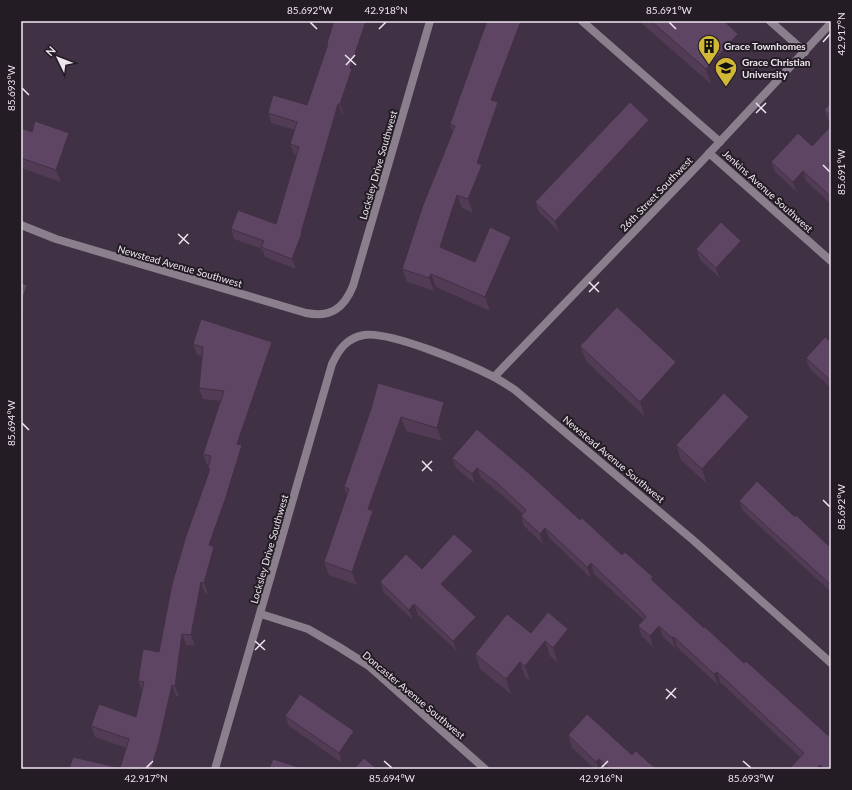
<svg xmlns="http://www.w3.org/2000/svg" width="852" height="790" viewBox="0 0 852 790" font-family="Lato,sans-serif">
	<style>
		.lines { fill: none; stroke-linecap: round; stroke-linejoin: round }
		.service { stroke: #8b7f8d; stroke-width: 8 }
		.minor { stroke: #8b7f8d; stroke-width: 8 }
		.wall { fill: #513b55 }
		.shaded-wall { fill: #423045 }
		.building { fill: #5e4563; stroke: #423045 }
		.ticks { fill: none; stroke: #efe5f1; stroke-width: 1.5 }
		.labels { text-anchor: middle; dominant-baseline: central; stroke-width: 4; stroke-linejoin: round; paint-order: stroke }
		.poi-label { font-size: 10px; font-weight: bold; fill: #efe5f1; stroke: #231c24; text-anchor: start }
		.street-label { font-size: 10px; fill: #efe5f1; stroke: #231c24 }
		.neatline { fill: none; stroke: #efe5f1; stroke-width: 1.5 }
		.ticks-label { font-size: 10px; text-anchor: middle; fill: #efe5f1 }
	</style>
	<rect width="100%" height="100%" fill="#403144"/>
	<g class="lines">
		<path class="service" d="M 582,21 L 720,142"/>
		<path class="minor" d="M 770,21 L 805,52
			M 709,153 L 831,261
			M 21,225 L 56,239 L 306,313 C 331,318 344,308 353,286 L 430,21
			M 494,377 L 701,162 L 831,23
			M 261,614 L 308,629 L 339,647 L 369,666 L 485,769
			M 215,769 L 332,364 C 339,349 347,338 364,335 C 390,331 469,364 494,377 C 501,381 508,385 515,390 L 693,540 L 831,663"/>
	</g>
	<path class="wall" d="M 334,21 L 369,21 L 371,28 L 354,75 L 356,79 L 344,114 L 342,113 L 305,242 L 306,243 L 296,269 L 265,257 L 262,249 L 234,239 L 231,229 L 276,224 L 296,155 L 294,154 L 290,144 L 295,130 L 271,123 L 268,113 L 307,105 L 328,46 L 327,43 Z
		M 487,21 L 522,21 L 526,32 L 499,106 L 503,116 L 484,170 L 487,178 L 473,213 L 462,208 L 448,251 L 475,262 L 511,237 L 516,250 L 490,311 L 436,287 L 434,291 L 407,282 L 402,269 L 453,132 L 450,124 Z
		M 639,21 L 724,21 L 738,34 L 744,49 L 711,84 Z
		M 831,103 L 831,123 L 828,120 L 824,110 Z
		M 831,126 L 831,204 L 806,181 L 797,192 L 775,172 L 771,162 L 812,146 Z
		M 21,128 L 74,145 L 61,182 L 21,168 Z
		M 653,130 L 559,232 L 539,212 L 535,202 Z
		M 741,241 L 745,251 L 720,278 L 700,260 L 696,249 Z
		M 831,342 L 831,388 L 809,368 L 806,358 Z
		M 193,344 L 276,353 L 243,449 L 246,456 L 229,511 L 215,550 L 218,558 L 208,594 L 205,593 L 195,646 L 186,645 L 179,697 L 176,696 L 163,753 L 120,768 L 126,748 L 95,737 L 91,726 L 136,717 L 142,691 L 138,681 L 159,652 L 209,471 L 208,468 L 209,465 L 207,465 L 203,454 L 220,401 L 203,399 L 199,388 L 202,356 L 197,355 Z
		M 580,346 L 682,377 L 645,417 L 586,361 Z
		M 371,409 L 449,415 L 442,441 L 406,431 L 375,518 L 378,524 L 357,585 L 329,575 L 324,562 L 347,495 L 344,487 Z
		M 477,429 L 580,520 L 654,582 L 831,769 L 789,769 L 800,757 L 720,682 L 718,685 L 677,647 L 676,649 L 663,637 L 653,647 L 642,636 L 638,626 L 644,620 L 594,574 L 591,578 L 549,538 L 543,544 L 524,526 L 521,516 L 523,514 L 501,494 L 481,478 L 475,484 L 456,468 L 452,458 Z
		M 755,432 L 707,484 L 681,460 L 676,445 Z
		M 739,501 L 795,517 L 831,548 L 831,592 L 743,511 Z
		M 476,561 L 449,591 L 480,627 L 457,651 L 418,615 L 413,620 L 384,593 L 380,582 L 422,569 Z
		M 568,629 L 574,644 L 558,663 L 550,656 L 530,681 L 525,677 L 511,694 L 480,669 L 475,654 L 531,633 Z
		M 285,716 L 354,731 L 357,741 L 342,763 L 289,726 Z
		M 568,735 L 632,755 L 656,769 L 595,769 L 572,748 Z"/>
	<path class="shaded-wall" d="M 366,21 L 369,21 L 371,28 L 354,75 L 356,79 L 344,114 L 340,104 L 350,68 Z
		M 521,21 L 522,21 L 526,32 L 499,106 L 503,116 L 484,170 L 487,178 L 473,213 L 468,199 L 491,100 Z
		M 738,34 L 744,49 L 711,84 L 706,69 Z
		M 338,104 L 342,113 L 305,242 L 306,243 L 296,269 L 292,259 L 301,233 Z
		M 649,120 L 653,130 L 559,232 L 555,221 Z
		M 69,133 L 74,145 L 61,182 L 56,170 Z
		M 831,160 L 831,173 L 828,164 Z
		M 803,171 L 806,181 L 797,192 L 793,182 Z
		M 457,195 L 462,208 L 445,260 L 440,247 Z
		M 511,237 L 516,250 L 490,311 L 485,297 Z
		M 741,241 L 745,251 L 720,278 L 716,268 Z
		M 431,274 L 436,287 L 434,291 L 429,278 Z
		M 27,285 L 31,296 L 22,322 L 21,319 L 21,304 Z
		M 272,342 L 276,353 L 243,449 L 246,456 L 229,511 L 215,550 L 218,558 L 208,594 L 204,583 L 209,545 L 237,444 Z
		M 676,362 L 682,377 L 645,417 L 640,402 Z
		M 444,402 L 449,415 L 442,441 L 437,428 Z
		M 401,417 L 406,431 L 375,518 L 378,524 L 357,585 L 352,572 L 368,509 Z
		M 749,417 L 755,432 L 707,484 L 702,469 Z
		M 477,468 L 481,478 L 475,484 L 472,474 Z
		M 545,528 L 549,538 L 543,544 L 540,534 Z
		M 473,551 L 476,561 L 445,595 L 441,584 Z
		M 591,563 L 594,574 L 591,578 L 587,567 Z
		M 201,582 L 205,593 L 195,646 L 191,635 Z
		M 414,604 L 418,615 L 413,620 L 409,610 Z
		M 476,617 L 480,627 L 457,651 L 453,641 Z
		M 659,626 L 663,637 L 653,647 L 650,636 Z
		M 568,629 L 574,644 L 558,663 L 553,648 Z
		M 182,634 L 186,645 L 179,697 L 175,686 Z
		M 674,637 L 677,647 L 676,649 L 672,638 Z
		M 545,641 L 550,656 L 530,681 L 525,666 Z
		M 520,662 L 525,677 L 511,694 L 506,679 Z
		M 717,672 L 720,682 L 718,685 L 714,674 Z
		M 172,685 L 176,696 L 163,753 L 158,769 L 151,769 Z
		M 354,731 L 357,741 L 342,763 L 339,753 Z
		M 599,759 L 603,769 L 599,769 L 596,762 Z
		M 820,765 L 822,769 L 817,769 Z"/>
	<path class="building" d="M 334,21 L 366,21 L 350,68 L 352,69 L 340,104 L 338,104 L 301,233 L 302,233 L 292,259 L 261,247 L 264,241 L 231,229 L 238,210 L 276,224 L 299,147 L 290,144 L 297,122 L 268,113 L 273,95 L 307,105 L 328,44 L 327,43 Z
		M 487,21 L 521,21 L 491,100 L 498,102 L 477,163 L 482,165 L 468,199 L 457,195 L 440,247 L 475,262 L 490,227 L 511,237 L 485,297 L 431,274 L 429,278 L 402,269 L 423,205 L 455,126 L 450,124 Z
		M 651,21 L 724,21 L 738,34 L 706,69 Z
		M 630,102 L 649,120 L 555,221 L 535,202 Z
		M 831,103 L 831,116 L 824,110 Z
		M 35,121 L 69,133 L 56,170 L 21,158 L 21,128 L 32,132 Z
		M 831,126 L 831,160 L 828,164 L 831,167 L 831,197 L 803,171 L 793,182 L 771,162 L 798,133 L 812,146 Z
		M 721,222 L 741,241 L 716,268 L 696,249 Z
		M 21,283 L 27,285 L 21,304 Z
		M 617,307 L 676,362 L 640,402 L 580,346 Z
		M 201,319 L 272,342 L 237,444 L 242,445 L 225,500 L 209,545 L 214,547 L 204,583 L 201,582 L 191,635 L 182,634 L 175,686 L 172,685 L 159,742 L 151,769 L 69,769 L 73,757 L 120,768 L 129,739 L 91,726 L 99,704 L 136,717 L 144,682 L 138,681 L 143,649 L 159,652 L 172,584 L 186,536 L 210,469 L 208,468 L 211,456 L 203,454 L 224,391 L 199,388 L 203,347 L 193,344 Z
		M 825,337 L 831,342 L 831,381 L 806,358 Z
		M 378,383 L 444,402 L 437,428 L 401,417 L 368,509 L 373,511 L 352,572 L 324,562 L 349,489 L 344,487 L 371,409 Z
		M 724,393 L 749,417 L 702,469 L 676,445 Z
		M 477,429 L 532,476 L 580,520 L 582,518 L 622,555 L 625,552 L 653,577 L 651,579 L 704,628 L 705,627 L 744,663 L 746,661 L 831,738 L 831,769 L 824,769 L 820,765 L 817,769 L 789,769 L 804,753 L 717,672 L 714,674 L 674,637 L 672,638 L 659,626 L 650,636 L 638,626 L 646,617 L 642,612 L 591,563 L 587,567 L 545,528 L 540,534 L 521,516 L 526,510 L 497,483 L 477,468 L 472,474 L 452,458 Z
		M 757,481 L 795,517 L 796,515 L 831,548 L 831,585 L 739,501 Z
		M 454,534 L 473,551 L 441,584 L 476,617 L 453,641 L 414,604 L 409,610 L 380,582 L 406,554 L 422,569 Z
		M 548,612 L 568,629 L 553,648 L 545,641 L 525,666 L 520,662 L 506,679 L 475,654 L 507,614 L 531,633 Z
		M 300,694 L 354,731 L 339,753 L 285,716 Z
		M 587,714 L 632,755 L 636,751 L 656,769 L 610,769 L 599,759 L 596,762 L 568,735 Z
		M 364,758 L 377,769 L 354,769 Z
		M 273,759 L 301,768 L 300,769 L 269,769 Z"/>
	<path class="ticks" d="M 310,22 L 317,29M 669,22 L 676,29M 379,29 L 386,22M 823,42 L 830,34M 345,55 L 356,65M 346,65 L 355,55M 22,88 L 29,95M 756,103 L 766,113M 756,113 L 766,103M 823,165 L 830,172M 178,234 L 189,244M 179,244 L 188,234M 589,282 L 599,292M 589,292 L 599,282M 22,423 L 29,430M 422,461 L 432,471M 422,471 L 432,461M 823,500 L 830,507M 255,641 L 265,650M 255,650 L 265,640M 666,689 L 676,698M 666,699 L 676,688M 384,761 L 392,768M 743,761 L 751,768M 146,768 L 153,761M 601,768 L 608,761"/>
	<defs>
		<g id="building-pin" transform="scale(1.15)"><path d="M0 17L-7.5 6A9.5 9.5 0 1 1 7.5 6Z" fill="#d0b736" stroke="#231c24"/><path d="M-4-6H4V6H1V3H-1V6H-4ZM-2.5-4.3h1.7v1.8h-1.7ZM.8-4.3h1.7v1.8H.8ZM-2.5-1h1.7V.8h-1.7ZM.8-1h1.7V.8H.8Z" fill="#111"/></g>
		<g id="university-pin" transform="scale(1.15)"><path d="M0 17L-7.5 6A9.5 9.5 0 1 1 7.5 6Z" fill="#d0b736" stroke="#231c24"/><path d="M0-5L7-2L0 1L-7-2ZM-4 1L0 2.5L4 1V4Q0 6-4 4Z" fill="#111"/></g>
	</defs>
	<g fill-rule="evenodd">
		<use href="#building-pin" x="709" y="46"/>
		<use href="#university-pin" x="726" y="68"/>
	</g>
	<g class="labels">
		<g class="poi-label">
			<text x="724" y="46">Grace Townhomes</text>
			<text x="742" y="62">Grace Christian<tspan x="742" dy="12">University</tspan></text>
		</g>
		<g class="street-label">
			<text transform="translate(378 165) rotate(-74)">Locksley Drive Southwest</text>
			<text transform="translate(768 191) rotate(42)">Jenkins Avenue Southwest</text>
			<text transform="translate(656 194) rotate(-46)">26th Street Southwest</text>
			<text transform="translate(180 266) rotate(16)">Newstead Avenue Southwest</text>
			<text transform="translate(614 459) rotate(40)">Newstead Avenue Southwest</text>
			<text transform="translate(269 549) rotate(-74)">Locksley Drive Southwest</text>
			<text transform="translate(414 695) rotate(40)">Doncaster Avenue Southwest</text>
		</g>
	</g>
	<rect width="852" height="790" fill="none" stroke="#231c24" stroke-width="44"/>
	<g transform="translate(58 58) rotate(313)" stroke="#231c24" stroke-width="3" paint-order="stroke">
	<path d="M0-3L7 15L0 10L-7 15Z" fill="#efe5f1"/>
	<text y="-6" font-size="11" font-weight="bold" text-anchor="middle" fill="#efe5f1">N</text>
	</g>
	<rect x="22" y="22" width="808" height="746" class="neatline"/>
	<g class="ticks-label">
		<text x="310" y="14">85.692°W</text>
		<text x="386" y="14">42.918°N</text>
		<text x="669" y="14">85.691°W</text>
		<text transform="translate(841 34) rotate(-90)" y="4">42.917°N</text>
		<text transform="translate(11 88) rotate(-90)" y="4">85.693°W</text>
		<text transform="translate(841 172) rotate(-90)" y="4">85.691°W</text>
		<text transform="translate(11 423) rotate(-90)" y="4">85.694°W</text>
		<text transform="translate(841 507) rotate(-90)" y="4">85.692°W</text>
		<text x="146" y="782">42.917°N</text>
		<text x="392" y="782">85.694°W</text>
		<text x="601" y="782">42.916°N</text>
		<text x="751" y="782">85.693°W</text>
	</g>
</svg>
